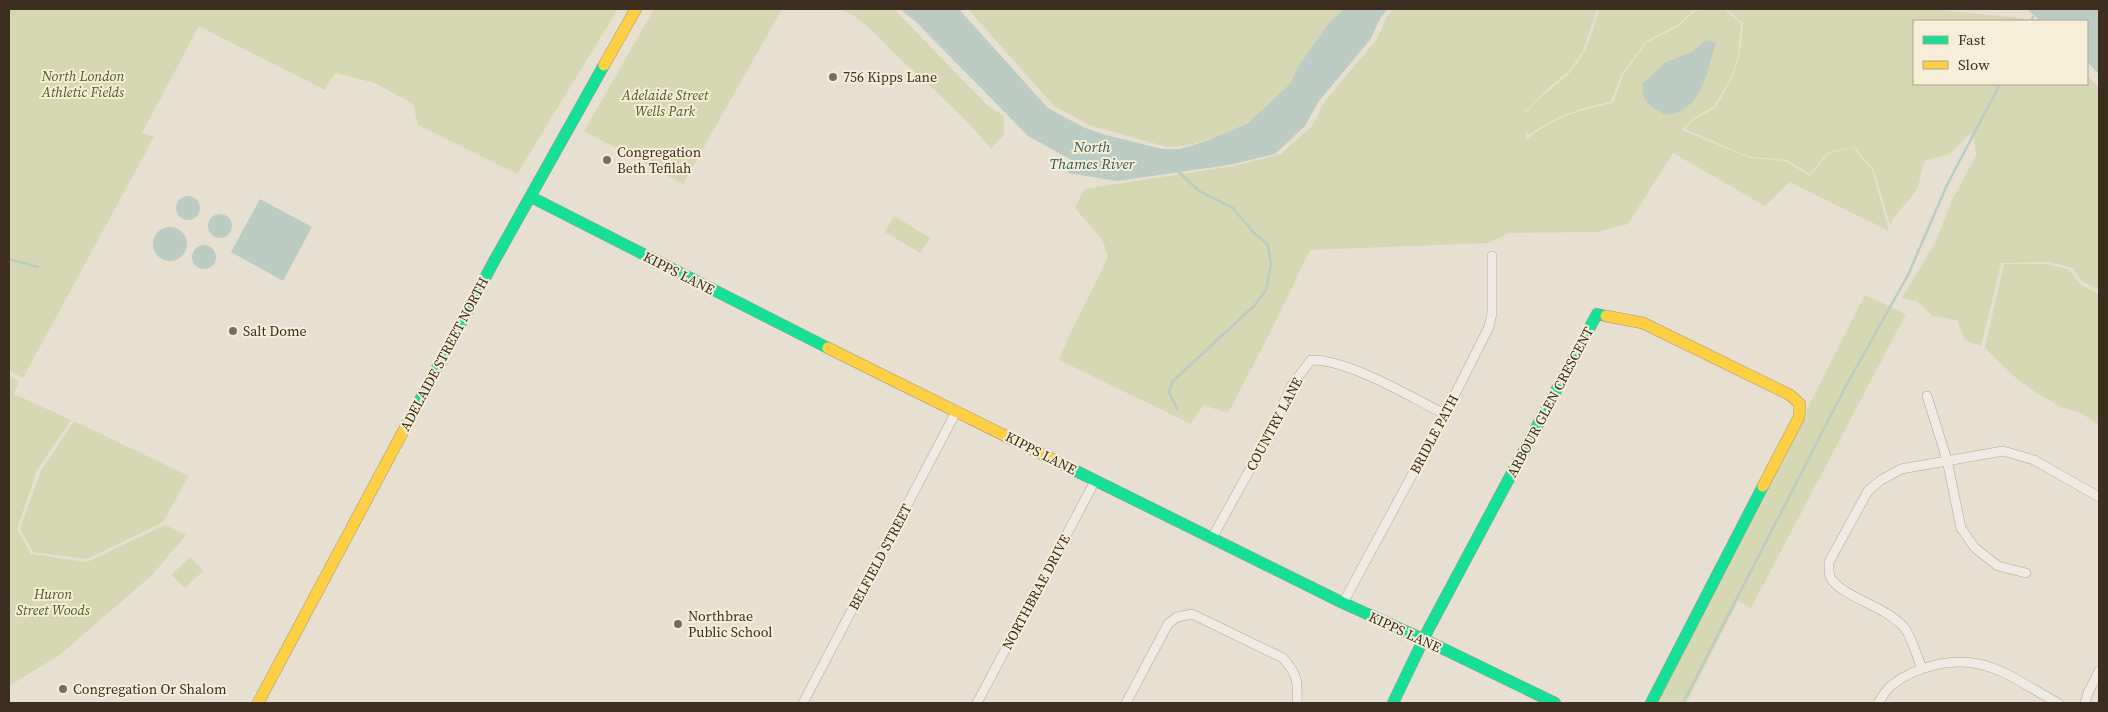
<svg xmlns="http://www.w3.org/2000/svg" width="2108" height="712" viewBox="0 0 2108 712" font-family="'Source Serif 4',serif">
	<style>
		.green { fill: #d6d7b3 }
		.water { fill: #bcccc2 }
		.lines { fill: none; stroke-linecap: round; stroke-linejoin: round }
		.stream { stroke: #bcccc2; stroke-width: 2.5 }
		.street-casing { stroke: #ada599; stroke-width: 10 }
		.fast-casing { stroke: #9c958a; stroke-width: 12 }
		.slow-casing { stroke: #9c958a; stroke-width: 12 }
		.street { stroke: #efebe3; stroke-width: 9 }
		.fast { stroke: #16e098; stroke-width: 11 }
		.slow { stroke: #ffcf43; stroke-width: 11 }
		.poi-dot { fill: #786c5e; stroke: #f7eed8; stroke-width: 2 }
		.labels { text-anchor: middle; dominant-baseline: central; stroke-width: 4; stroke-linejoin: round; paint-order: stroke }
		.park-label { font-size: 14px; font-style: italic; fill: #4d5a26; stroke: #f7eed8 }
		.poi-label { font-size: 14px; fill: #3d2e20; stroke: #f7eed8; text-anchor: start }
		.street-label { font-size: 14px; fill: #3d2e20; stroke: #f7eed8 }
		.water-label { font-size: 15px; font-style: italic; fill: #2f5d5a; stroke: #f7eed8 }
	</style>
	<rect width="100%" height="100%" fill="#e7e0d1"/>
	<path class="green" d="M 9,9 L 618,9 L 517,174 L 418,125 L 413,104 L 375,83 L 335,73 L 325,90 L 199,26 L 142,133 L 154,137 L 23,378 L 9,370 Z
		M 654,9 L 782,9 L 683,184 L 584,131 Z
		M 839,9 L 894,9 L 987,105 L 1004,116 L 1004,134 L 991,149 C 964,115 930,87 898,57 C 881,41 862,16 839,9 Z
		M 968,9 L 1347,9 L 1294,83 L 1253,121 L 1213,138 L 1185,146 L 1167,147 L 1089,125 L 1054,106 Z
		M 1394,9 L 1597,9 L 1583,51 L 1570,70 L 1547,89 L 1525,112 L 1525,114 C 1537,97 1556,87 1570,72 C 1586,55 1593,31 1599,9 L 1703,9 L 1694,10 L 1679,24 L 1645,42 L 1621,75 L 1611,102 C 1581,108 1554,116 1529,135 L 1526,129 L 1527,139 C 1556,116 1577,111 1613,103 L 1623,75 L 1646,43 L 1679,26 L 1695,11 L 1724,9 L 1741,23 L 1738,56 L 1732,76 L 1714,106 L 1692,119 L 1682,130 L 1750,158 L 1785,161 L 1810,176 L 1829,153 L 1853,148 L 1872,170 L 1889,231 L 1790,182 L 1765,206 L 1673,153 L 1628,224 L 1596,232 L 1509,233 L 1489,243 L 1310,250 L 1270,333 L 1228,413 L 1203,405 L 1191,424 L 1059,360 L 1071,332 L 1108,257 L 1103,241 L 1075,208 L 1084,189 L 1234,166 L 1281,154 L 1312,126 L 1325,101 L 1377,39 L 1387,16 Z
		M 1727,9 L 1928,9 L 2022,18 L 2028,21 L 1914,21 L 1914,84 L 2087,84 L 2087,75 L 2099,88 L 2099,290 L 2083,282 L 2073,268 L 2049,262 L 2001,263 L 1981,346 L 1965,340 L 1957,320 L 1932,316 L 1917,301 L 1902,298 L 1935,243 L 1952,200 L 1976,156 L 1974,135 L 1971,133 L 1950,154 L 1926,160 C 1920,168 1922,178 1918,186 C 1910,202 1897,210 1890,225 L 1874,170 L 1854,147 L 1828,152 L 1810,174 L 1787,160 L 1750,157 L 1685,129 L 1693,120 L 1715,108 L 1733,77 L 1739,57 L 1743,23 Z
		M 894,216 L 930,238 L 920,253 L 885,232 Z
		M 2004,264 L 2046,264 L 2069,270 L 2081,285 L 2099,294 L 2099,425 L 2081,413 L 2061,407 L 2035,392 L 2016,378 L 1985,348 Z
		M 1865,295 L 1906,314 L 1751,608 L 1738,601 L 1686,703 L 1657,703 Z
		M 9,375 L 19,381 L 14,394 L 71,420 L 37,470 L 17,529 L 31,554 L 87,562 L 165,525 L 186,535 L 152,575 L 61,654 L 9,686 Z
		M 74,421 L 189,476 L 163,522 L 87,559 L 33,552 L 20,529 L 41,471 Z
		M 190,557 L 203,571 L 185,588 L 171,575 Z"/>
	<path class="water" d="M 900,9 L 959,9 L 1048,108 L 1083,127 L 1102,134 L 1162,149 L 1180,149 L 1209,140 L 1248,123 L 1290,84 L 1298,67 L 1328,24 L 1344,9 L 1388,9 L 1381,17 L 1370,40 L 1319,101 L 1305,126 L 1275,154 L 1229,165 L 1117,181 L 1068,173 L 1070,159 L 1028,136 L 915,21 Z
		M 2027,9 L 2099,9 L 2099,74 L 2087,62 L 2087,21 L 2040,21 Z
		M 1706,40 L 1716,42 C 1709,64 1705,96 1684,109 C 1679,113 1671,114 1665,115 C 1649,105 1643,104 1642,84 L 1666,62 L 1692,52 Z
		M176 208a12 12 0 1 1 24 0a12 12 0 1 1-24 0Z
		M 260,199 L 312,227 L 283,281 L 231,252 Z
		M208 226a12 12 0 1 1 24 0a12 12 0 1 1-24 0Z
		M153 244a17 17 0 1 1 34 0a17 17 0 1 1-34 0Z
		M192 257a12 12 0 1 1 24 0a12 12 0 1 1-24 0Z"/>
	<g class="lines">
		<path class="stream" d="M 2031,21 L 2033,17
			M 9,259 L 38,267
			M 1177,409 L 1169,392 L 1173,381 L 1255,305 L 1266,290 L 1271,265 L 1268,245 L 1252,231 L 1233,208 L 1199,191 L 1178,171
			M 1683,703 L 1847,384 L 1908,275 L 1947,185 L 2000,84"/>
		<g class="street-casing">
			<path id="street" d="M 1927,396 L 1947,460 L 1961,528 L 1975,548 L 1998,566 L 2026,573
				M 1212,538 L 1268,437 L 1292,385 L 1311,360 C 1348,359 1410,397 1445,414
				M 1343,603 L 1445,414 L 1489,327 L 1492,313 L 1492,256
				M 1922,668 C 1916,655 1912,636 1903,626 C 1884,606 1846,598 1832,580 C 1828,575 1829,568 1829,562 L 1868,491 L 1881,480 L 1901,469 L 2003,451 L 2034,460 L 2099,497
				M 803,703 L 957,410
				M 977,703 L 1095,481
				M 1126,703 L 1168,624 L 1177,617 L 1192,614 L 1283,658 C 1298,675 1298,682 1297,703
				M 1878,703 C 1882,698 1886,689 1892,685 C 1914,667 1951,658 1979,664 C 2007,670 2033,690 2058,703
				M 2085,703 L 2088,693 L 2099,671"/>
		</g>
		<g class="fast-casing">
			<path id="fast" d="M 531,197 L 828,348
				M 406,426 L 493,263 L 604,65
				M 1062,464 L 1343,603 L 1423,639 L 1555,703
				M 1393,703 L 1428,630 L 1597,314 L 1606,316
				M 1651,703 L 1763,486"/>
		</g>
		<g class="slow-casing">
			<path id="slow" d="M 604,65 L 636,9
				M 1606,316 L 1643,323 L 1790,395 L 1800,404 L 1799,417 L 1763,486
				M 828,348 L 1062,464
				M 258,703 L 406,426"/>
		</g>
		<use href="#street" class="street"/>
		<use href="#fast" class="fast"/>
		<use href="#slow" class="slow"/>
	</g>
	<g class="poi-dot">
		<circle cx="833" cy="77" r="5"/>
		<circle cx="607" cy="160" r="5"/>
		<circle cx="233" cy="331" r="5"/>
		<circle cx="678" cy="624" r="5"/>
		<circle cx="63" cy="689" r="5"/>
	</g>
	<g class="labels">
		<g class="park-label">
			<text x="83" y="76">North London<tspan x="83" dy="16">Athletic Fields</tspan></text>
			<text x="665" y="95">Adelaide Street<tspan x="665" dy="16">Wells Park</tspan></text>
			<text x="53" y="594">Huron<tspan x="53" dy="16">Street Woods</tspan></text>
		</g>
		<g class="poi-label">
			<text x="843" y="77">756 Kipps Lane</text>
			<text x="617" y="152">Congregation<tspan x="617" dy="16">Beth Tefilah</tspan></text>
			<text x="243" y="331">Salt Dome</text>
			<text x="688" y="616">Northbrae<tspan x="688" dy="16">Public School</tspan></text>
			<text x="73" y="689">Congregation Or Shalom</text>
		</g>
		<g class="street-label">
			<text transform="translate(679 273) rotate(27)">KIPPS LANE</text>
			<text transform="translate(444 354) rotate(-62)">ADELAIDE STREET NORTH</text>
			<text transform="translate(1550 402) rotate(-62)">ARBOUR GLEN CRESCENT</text>
			<text transform="translate(1274 424) rotate(-62)">COUNTRY LANE</text>
			<text transform="translate(1434 434) rotate(-62)">BRIDLE PATH</text>
			<text transform="translate(1041 453) rotate(27)">KIPPS LANE</text>
			<text transform="translate(880 557) rotate(-62)">BELFIELD STREET</text>
			<text transform="translate(1036 592) rotate(-62)">NORTHBRAE DRIVE</text>
			<text transform="translate(1405 632) rotate(25)">KIPPS LANE</text>
		</g>
		<g class="water-label">
			<text x="1092" y="146">North<tspan x="1092" dy="17">Thames River</tspan></text>
		</g>
	</g>
	<rect width="2108" height="712" fill="none" stroke="#3d2e20" stroke-width="20"/>
	<rect x="1913" y="20" width="175" height="65" fill="#f7eed8" stroke="#ada18e"/>
	<rect x="1923" y="36" width="25" height="8" fill="#16e098" stroke="#ada18e"/>
	<text x="1958" y="45" font-size="15" fill="#3d2e20">Fast</text>
	<rect x="1923" y="61" width="25" height="8" fill="#ffcf43" stroke="#ada18e"/>
	<text x="1958" y="70" font-size="15" fill="#3d2e20">Slow</text>
</svg>
